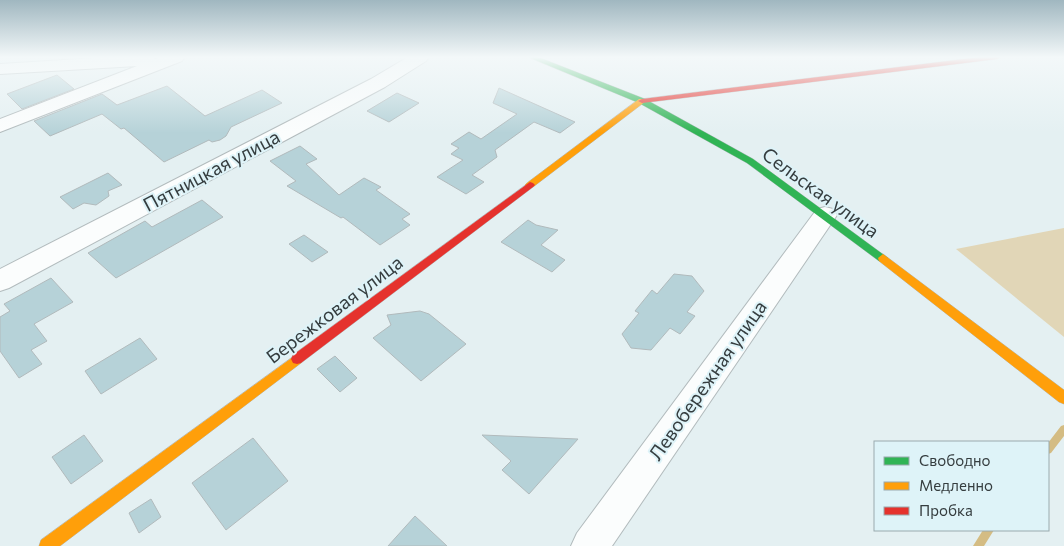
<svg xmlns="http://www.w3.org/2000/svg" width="1064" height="546" viewBox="0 0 1064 546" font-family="Commissioner,sans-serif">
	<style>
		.green { fill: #e1d6b7 }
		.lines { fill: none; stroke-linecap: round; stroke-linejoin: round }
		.stream { fill: #d4bc83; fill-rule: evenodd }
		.building { fill: #b6d2d8; stroke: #b1babc }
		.street-casing { stroke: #b2bbbd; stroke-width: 2 }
		.fast-casing { stroke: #b2bbbd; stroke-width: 1 }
		.slow-casing { stroke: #b2bbbd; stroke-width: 1 }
		.jam-casing { stroke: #b2bbbd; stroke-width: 1 }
		.street { fill: #fbfdfd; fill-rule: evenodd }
		.fast { fill: #30b455; fill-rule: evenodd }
		.slow { fill: #ff9f0a; fill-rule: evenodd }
		.jam { fill: #e5322d; fill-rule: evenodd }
		.labels { text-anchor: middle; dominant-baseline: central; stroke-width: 4; stroke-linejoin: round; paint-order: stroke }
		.street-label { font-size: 19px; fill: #353d3f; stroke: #def3f8 }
	</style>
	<rect width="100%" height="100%" fill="#e4f0f2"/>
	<path class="green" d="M 1064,228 L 1064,337 L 956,249 Z"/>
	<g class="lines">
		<path class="stream" d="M 1064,425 L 1064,436 L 1051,453 L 1048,454 L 1048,443 L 1061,426 Z
			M 983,530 L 994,530 L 984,546 L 973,546 Z"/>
	</g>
	<path class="building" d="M 57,75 L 74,89 L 22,109 L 7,94 Z
		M 167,86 L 205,116 L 262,90 L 282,103 L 231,127 L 226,136 L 220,140 L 212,142 L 209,140 L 164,162 L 124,128 L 121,129 L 102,114 L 50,136 L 34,121 L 102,94 L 117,105 Z
		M 499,88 L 575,122 L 560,133 L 534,122 L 495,150 L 497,157 L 472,175 L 484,182 L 466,194 L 437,177 L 463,160 L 451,154 L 459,148 L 451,144 L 469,132 L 481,139 L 517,114 L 493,103 Z
		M 397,93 L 419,103 L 389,122 L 367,111 Z
		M 300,146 L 317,159 L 306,164 L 339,195 L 364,178 L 381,187 L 376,190 L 410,214 L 402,219 L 410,225 L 380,245 L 343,217 L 341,218 L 287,186 L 296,181 L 270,161 Z
		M 108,173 L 122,185 L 108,191 L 109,196 L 96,205 L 84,203 L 73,209 L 60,197 Z
		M 202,200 L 223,217 L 116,278 L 88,253 L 145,221 L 152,227 Z
		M 528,220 L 536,225 L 558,230 L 541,245 L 565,260 L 552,272 L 501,242 Z
		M 304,235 L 328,252 L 312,262 L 289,244 Z
		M 674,274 L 692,276 L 704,291 L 687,312 L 695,316 L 680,334 L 670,328 L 651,350 L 631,348 L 622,334 L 639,313 L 635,311 L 652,290 L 657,294 Z
		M 51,278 L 73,302 L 34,324 L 47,341 L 31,350 L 42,364 L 19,378 L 0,351 L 0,317 L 10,311 L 4,304 Z
		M 420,311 L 429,314 L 466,344 L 421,381 L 373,338 L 391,325 L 387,315 Z
		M 140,338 L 157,359 L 101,394 L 85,371 Z
		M 335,356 L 357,378 L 340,392 L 317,369 Z
		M 84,435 L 103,461 L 71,484 L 52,457 Z
		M 482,435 L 578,439 L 529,494 L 502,470 L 511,461 Z
		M 253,438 L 288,481 L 226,530 L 192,483 Z
		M 151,499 L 161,517 L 139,533 L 129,513 Z
		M 415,516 L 447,546 L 388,546 Z"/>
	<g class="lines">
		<g class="street-casing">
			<path id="street" d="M 112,57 L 154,57 L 155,59 L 161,57 L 185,57 L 182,61 L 0,132 L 0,119 L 137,66 L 0,74 L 0,64 Z
				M 408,57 L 429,57 L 426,61 L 385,87 L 9,288 L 0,291 L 0,269 L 371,79 Z
				M 825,207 L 833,209 L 837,215 L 833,221 L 612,546 L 571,546 L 577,533 L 817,209 Z"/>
		</g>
		<g class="fast-casing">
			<path id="fast" d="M 528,57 L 538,57 L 645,99 L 753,159 L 888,258 L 883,262 L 879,261 L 747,163 L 639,103 Z"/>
		</g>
		<g class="slow-casing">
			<path id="slow" d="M 639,99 L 645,99 L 646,101 L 533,187 L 527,187 L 525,185 L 527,183 Z
				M 883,254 L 1064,390 L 1064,404 L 1059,402 L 879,261 L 878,258 Z
				M 297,354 L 301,355 L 303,359 L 301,363 L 60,546 L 39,546 L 41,540 Z"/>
		</g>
		<g class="jam-casing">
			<path id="jam" d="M 980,57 L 1001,57 L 997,59 L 642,103 L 638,101 L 642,99 Z
				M 530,182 L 533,183 L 535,185 L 533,187 L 301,363 L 297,364 L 293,363 L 291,359 L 293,355 Z"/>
		</g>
		<use href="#street" class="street"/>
		<use href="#fast" class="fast"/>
		<use href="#slow" class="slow"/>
		<use href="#jam" class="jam"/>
	</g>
	<linearGradient id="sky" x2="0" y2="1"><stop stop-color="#a0b7c0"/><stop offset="0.43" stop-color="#f3f8f9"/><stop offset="1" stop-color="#f3f8f9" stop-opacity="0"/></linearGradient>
	<rect width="1064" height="133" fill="url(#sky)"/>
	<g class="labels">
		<g class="street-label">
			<text transform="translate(211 170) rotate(-28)">Пятницкая улица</text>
			<text transform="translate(821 192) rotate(36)">Сельская улица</text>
			<text transform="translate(334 309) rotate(-37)">Бережковая улица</text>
			<text transform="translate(707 380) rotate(-55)">Левобережная улица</text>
		</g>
	</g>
	<rect x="874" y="441" width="175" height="90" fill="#def3f8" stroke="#9aaaae"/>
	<rect x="884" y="457" width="25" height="8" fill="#30b455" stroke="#9aaaae"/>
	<text x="919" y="466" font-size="15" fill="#353d3f">Свободно</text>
	<rect x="884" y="482" width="25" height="8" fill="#ff9f0a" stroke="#9aaaae"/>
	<text x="919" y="491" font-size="15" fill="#353d3f">Медленно</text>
	<rect x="884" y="507" width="25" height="8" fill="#e5322d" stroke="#9aaaae"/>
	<text x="919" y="516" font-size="15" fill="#353d3f">Пробка</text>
</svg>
